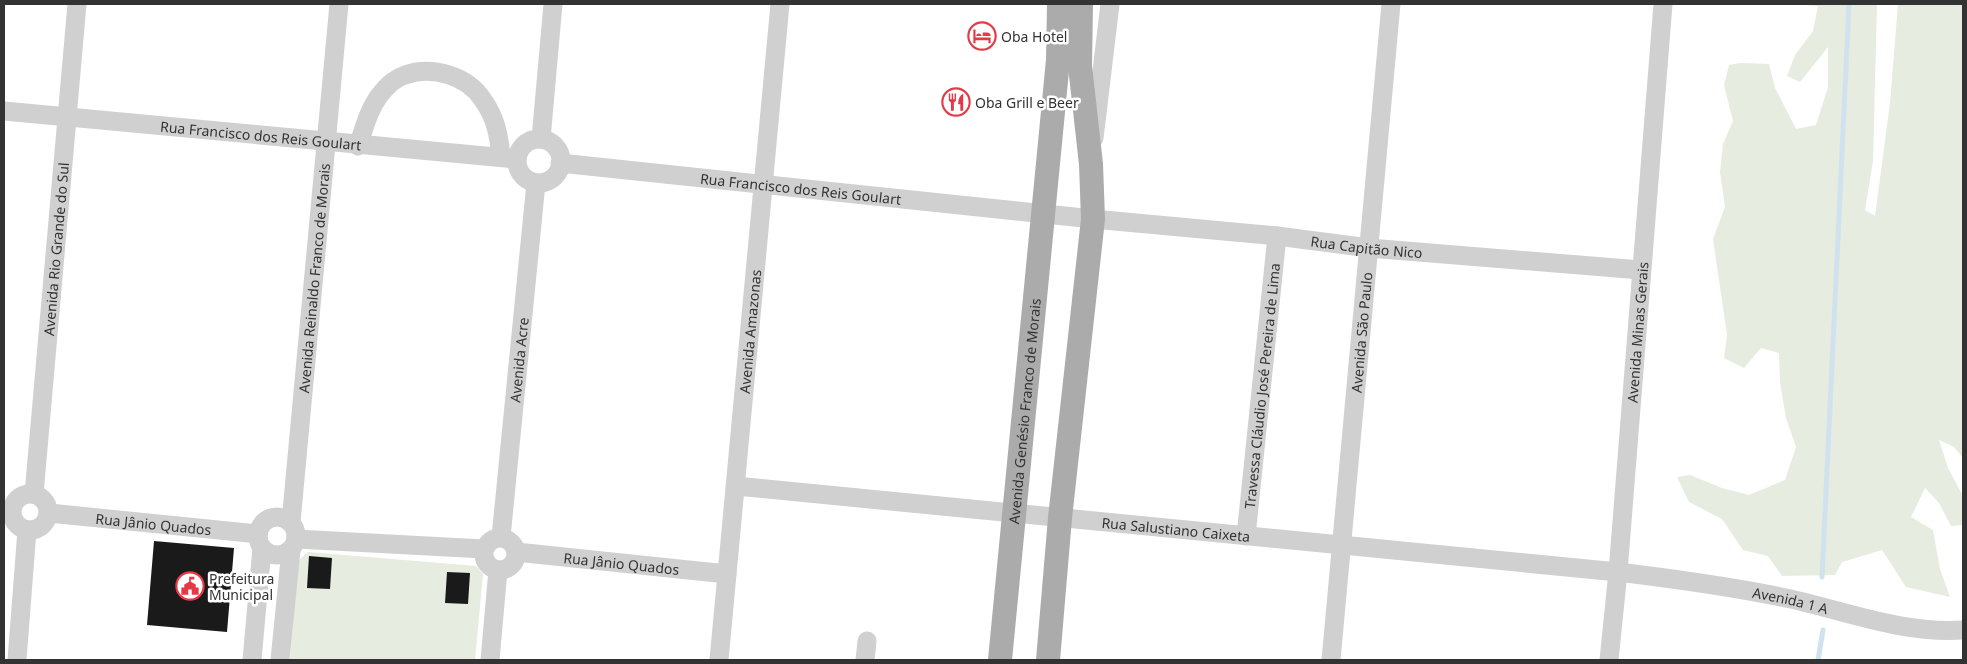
<svg xmlns="http://www.w3.org/2000/svg" width="1967" height="664" viewBox="0 0 1967 664" font-family="'Noto Sans',sans-serif">
	<style>
		.green { fill: #e6ecdf }
		.lines { fill: none; stroke-linecap: round; stroke-linejoin: round }
		.stream { stroke: #cfe2ee; stroke-width: 5 }
		.building { fill: #1a1a1a }
		.minor { stroke: #d0d0d0; stroke-width: 19 }
		.major { stroke: #ababab; stroke-width: 24 }
		.labels { text-anchor: middle; dominant-baseline: central; stroke-width: 5; stroke-linejoin: round; paint-order: stroke }
		.poi-label { font-size: 14px; fill: #333; stroke: #fff; text-anchor: start }
		.street-label { font-size: 14px; fill: #333; stroke: #fff }
	</style>
	<rect width="100%" height="100%" fill="#fff"/>
	<path class="green" d="M 1796,4 L 1877,4 L 1873,161 L 1865,210 L 1875,216 L 1890,103 L 1898,4 L 1963,4 L 1963,458 L 1954,447 L 1939,440 L 1948,468 L 1963,496 L 1963,525 L 1951,526 L 1939,503 L 1925,488 L 1911,517 L 1933,530 L 1940,569 L 1950,597 L 1906,587 L 1882,550 L 1842,562 L 1835,575 L 1782,576 L 1768,556 L 1743,550 L 1722,519 L 1689,502 L 1677,477 L 1690,475 L 1722,488 L 1749,495 L 1785,480 L 1796,447 L 1786,418 L 1780,383 L 1779,353 L 1761,348 L 1744,368 L 1724,358 L 1727,335 L 1713,239 L 1725,207 L 1720,172 L 1723,144 L 1733,121 L 1724,85 L 1729,65 L 1740,63 L 1769,64 L 1775,88 L 1796,129 L 1816,125 L 1828,87 L 1828,47 L 1800,82 L 1787,76 L 1795,55 L 1813,31 L 1818,6 Z
		M 308,552 L 476,566 L 483,574 L 475,660 L 290,660 L 298,561 Z"/>
	<g class="lines">
		<path class="stream" d="M 1822,577 L 1849,4
			M 1818,660 L 1823,630"/>
	</g>
	<path class="building" d="M 154,541 L 234,548 L 227,632 L 147,625 Z
		M 309,556 L 332,558 L 330,589 L 307,588 Z
		M 447,572 L 470,573 L 468,604 L 445,603 Z"/>
	<g class="lines">
		<g class="minor">
			<path id="s1" d="M 4,111 L 517,159"/>
			<path d="M 1094,138 L 1110,4"/>
			<path d="M 541,139 L 553,4"/>
			<circle cx="539" cy="161" r="22"/>
			<path d="M 358,146 C 364,129 368,111 379,96 C 385,88 395,78 405,75 C 432,65 468,76 483,100 C 496,118 499,136 501,157"/>
			<path id="s2" d="M 560,163 L 1093,219 L 1277,236 L 1369,248 L 1641,270"/>
			<path id="s3" d="M 736,486 L 1618,572 C 1676,579 1734,587 1791,599 C 1847,612 1905,634 1963,630"/>
			<circle cx="30" cy="512" r="18"/>
			<path id="s4" d="M 34,494 L 77,4"/>
			<path id="s5" d="M 49,513 L 258,534"/>
			<circle cx="277" cy="536" r="19"/>
			<path id="s6" d="M 291,522 L 339,4"/>
			<path id="s7" d="M 1246,536 L 1277,236"/>
			<path id="s8" d="M 501,537 L 536,183"/>
			<circle cx="500" cy="554" r="16"/>
			<path d="M 296,539 L 484,549"/>
			<path id="s9" d="M 516,552 L 727,574"/>
			<path d="M 17,660 L 27,530"/>
			<path d="M 252,660 L 262,548"/>
			<path d="M 280,660 L 291,550"/>
			<path d="M 490,660 L 498,570"/>
			<path id="s10" d="M 719,660 L 780,4"/>
			<path d="M 865,660 L 867,641"/>
			<path id="s11" d="M 1331,660 L 1391,4"/>
			<path id="s12" d="M 1609,660 L 1618,572 L 1663,4"/>
		</g>
		<g class="major">
			<path id="s13" d="M 1000,660 L 1058,60 L 1059,4"/>
			<path d="M 1048,660 L 1060,518 L 1093,219 L 1091,164 L 1080,66 L 1081,4"/>
		</g>
	</g>
	<defs>
		<g id="hotel-ring" transform="scale(1.4375)"><circle r="9.5" fill="#fff" stroke="#e63946" stroke-width="1.5"/><path d="M-6-4.5h1.5V1H6V5H4.5V3h-9V5H-6ZM-4 0a1.8 1.8 0 1 1 3.6 0ZM.5 0V-2.5h3Q6-2.5 6 0Z" fill="#e63946"/></g>
		<g id="restaurant-ring" transform="scale(1.4375)"><circle r="9.5" fill="#fff" stroke="#e63946" stroke-width="1.5"/><path d="M-5-6h1v4h1v-4h1v4h1v-4h1v5L-1.5 .5V6h-2V.5L-5-1ZM5-6V6H3V1.5H1.5Q1.5-4 5-6Z" fill="#e63946"/></g>
		<g id="civic-ring" transform="scale(1.4375)"><circle r="9.5" fill="#fff" stroke="#e63946" stroke-width="1.5"/><path d="M-.6-6.5H3V-4.5H.6V-3L4-1V1h2V6H-6V1h2V-1L-.6-3ZM-1.2 2.5V6h2.4V2.5Z" fill="#e63946"/></g>
	</defs>
	<g fill-rule="evenodd">
		<use href="#hotel-ring" x="982" y="36"/>
		<use href="#restaurant-ring" x="956" y="102"/>
		<use href="#civic-ring" x="190" y="586"/>
	</g>
	<g class="labels">
		<g class="poi-label">
			<text x="1001" y="36">Oba Hotel</text>
			<text x="975" y="102">Oba Grill e Beer</text>
			<text x="209" y="578">Prefeitura<tspan x="209" dy="16">Municipal</tspan></text>
		</g>
		<g class="street-label">
			<text stroke="none"><textPath href="#s1" startOffset="258">Rua Francisco dos Reis Goulart</textPath></text>
			<text stroke="none"><textPath href="#s2" startOffset="242">Rua Francisco dos Reis Goulart</textPath></text>
			<text stroke="none"><textPath href="#s2" startOffset="811">Rua Capitão Nico</textPath></text>
			<text stroke="none"><textPath href="#s4" startOffset="246">Avenida Rio Grande do Sul</textPath></text>
			<text stroke="none"><textPath href="#s6" startOffset="245">Avenida Reinaldo Franco de Morais</textPath></text>
			<text stroke="none"><textPath href="#s10" startOffset="330">Avenida Amazonas</textPath></text>
			<text stroke="none"><textPath href="#s11" startOffset="329">Avenida São Paulo</textPath></text>
			<text stroke="none"><textPath href="#s12" startOffset="329">Avenida Minas Gerais</textPath></text>
			<text stroke="none"><textPath href="#s8" startOffset="178">Avenida Acre</textPath></text>
			<text stroke="none"><textPath href="#s7" startOffset="151">Travessa Cláudio José Pereira de Lima</textPath></text>
			<text stroke="none"><textPath href="#s13" startOffset="250">Avenida Genésio Franco de Morais</textPath></text>
			<text stroke="none"><textPath href="#s5" startOffset="105">Rua Jânio Quados</textPath></text>
			<text stroke="none"><textPath href="#s3" startOffset="442">Rua Salustiano Caixeta</textPath></text>
			<text stroke="none"><textPath href="#s9" startOffset="106">Rua Jânio Quados</textPath></text>
			<text stroke="none"><textPath href="#s3" startOffset="1061">Avenida 1 A</textPath></text>
		</g>
	</g>
	<rect width="1967" height="664" fill="none" stroke="#333333" stroke-width="10"/>
</svg>
